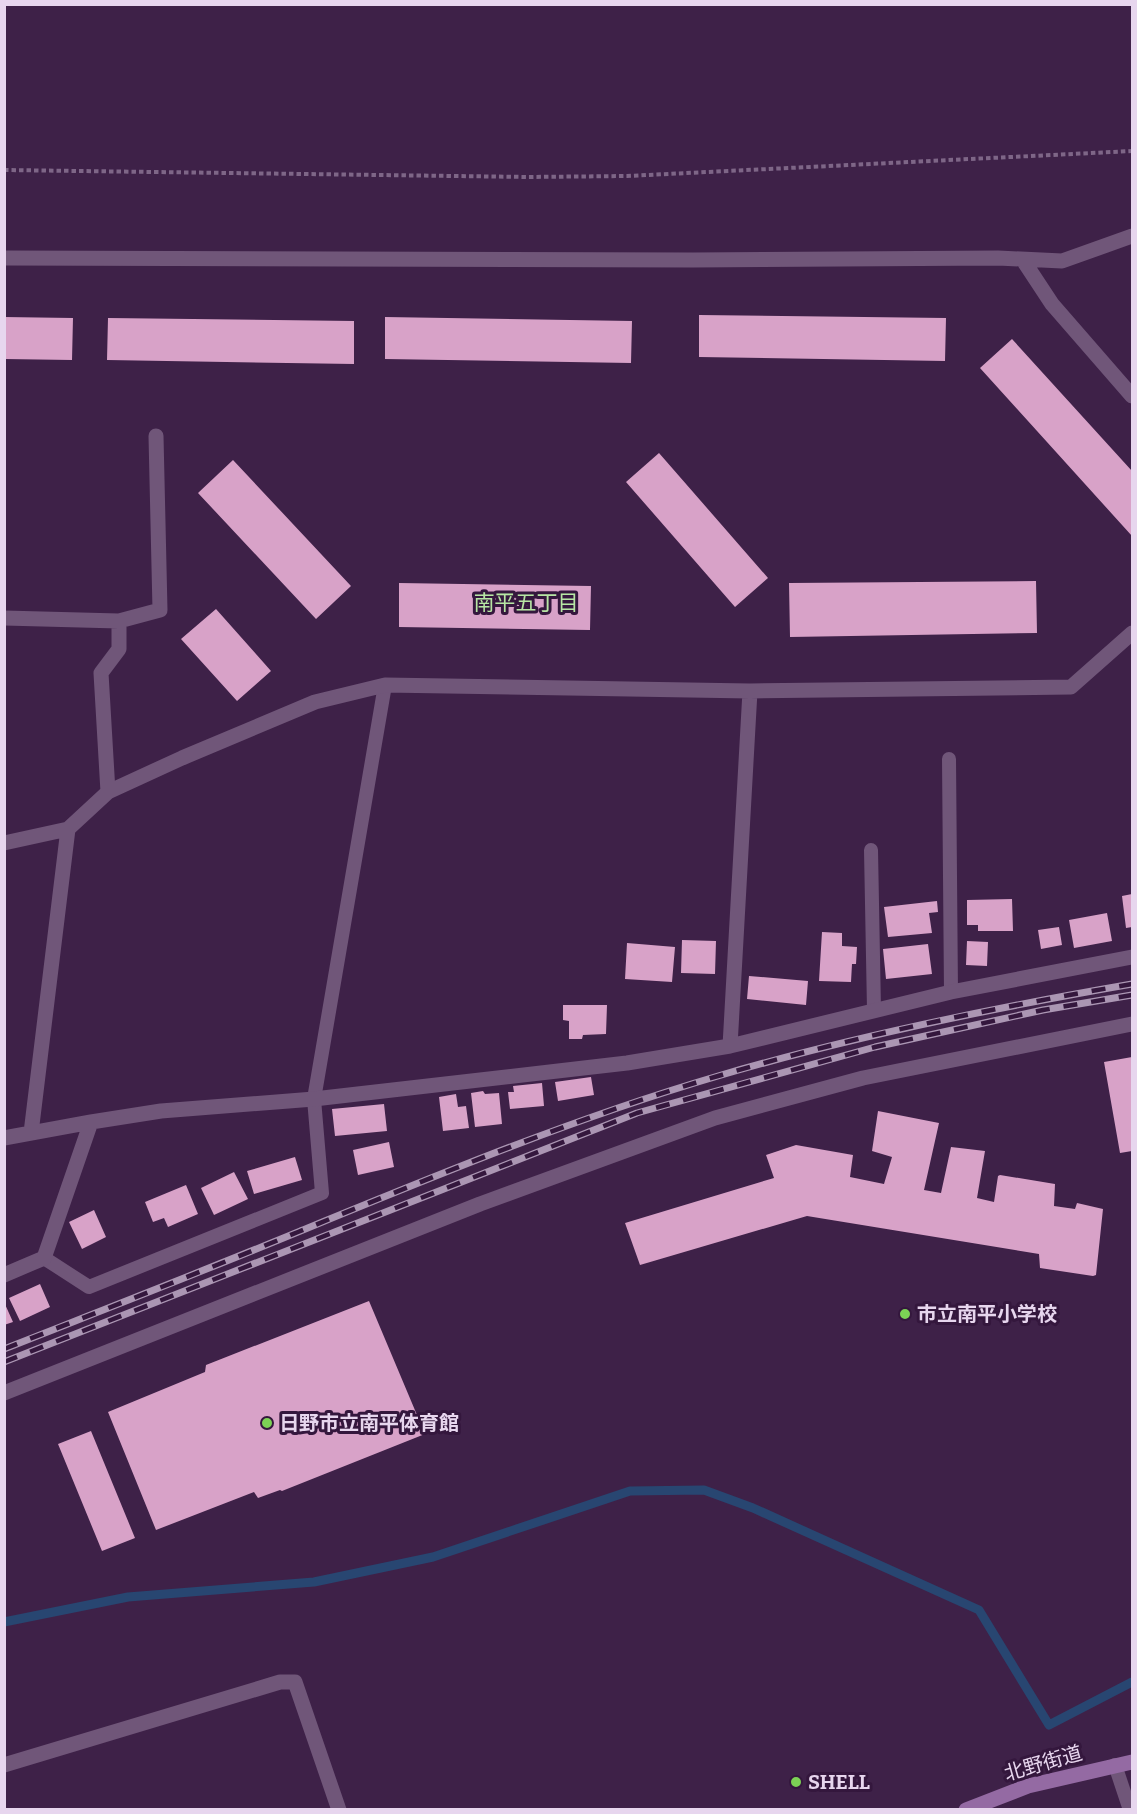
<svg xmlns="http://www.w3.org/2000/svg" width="1137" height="1814" viewBox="0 0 1137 1814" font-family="Bitter,'Noto Sans JP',serif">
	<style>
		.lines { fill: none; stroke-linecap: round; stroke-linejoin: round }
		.stream { stroke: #284671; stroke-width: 9 }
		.building { fill: #d8a2c8 }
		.path { stroke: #7e6687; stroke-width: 4; stroke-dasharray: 4.5 3; stroke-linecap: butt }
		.lane { stroke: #705679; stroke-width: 14 }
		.street { stroke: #705679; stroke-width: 15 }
		.secondary { stroke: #946aa3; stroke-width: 15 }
		.rail-casing { stroke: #ab96b3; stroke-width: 7 }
		.rail { stroke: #34173d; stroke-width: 4.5; stroke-dasharray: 14; stroke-linecap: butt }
		.poi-dot { fill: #7cd155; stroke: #34173d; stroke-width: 2 }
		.labels { text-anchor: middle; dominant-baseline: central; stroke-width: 6; stroke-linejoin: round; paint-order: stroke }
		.poi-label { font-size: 20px; font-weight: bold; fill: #e7d6ee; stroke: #34173d; text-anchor: start }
		.street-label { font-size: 20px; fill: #e7d6ee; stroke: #34173d }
		.neighbourhood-label { font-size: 21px; fill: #b7e6a4; stroke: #34173d }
	</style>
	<rect width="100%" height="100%" fill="#3e2148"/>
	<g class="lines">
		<path class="stream" d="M 4,1622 L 128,1597 L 314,1582 L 433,1557 L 630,1491 L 704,1490 L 753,1508 L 979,1610 L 1049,1725 L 1132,1682"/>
	</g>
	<path class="building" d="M 699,315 L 946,318 L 945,361 L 699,357 Z
		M 4,317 L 73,318 L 72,360 L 4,359 Z
		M 385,317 L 632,321 L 631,363 L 385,359 Z
		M 108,318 L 354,321 L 354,364 L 107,360 Z
		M 1012,339 L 1132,471 L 1132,536 L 980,368 Z
		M 659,453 L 768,578 L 735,607 L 626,482 Z
		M 233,460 L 351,586 L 316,619 L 198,493 Z
		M 1036,581 L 1037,633 L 790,637 L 789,583 Z
		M 399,583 L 591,586 L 590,630 L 399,627 Z
		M 216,609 L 271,671 L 237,701 L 181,639 Z
		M 1132,894 L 1132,927 L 1126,928 L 1122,896 Z
		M 1012,899 L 1013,931 L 978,931 L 978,925 L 967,925 L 967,900 Z
		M 937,901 L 938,912 L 929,913 L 932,933 L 888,937 L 884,907 Z
		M 1107,913 L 1112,941 L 1074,948 L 1069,920 Z
		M 1059,927 L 1062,945 L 1041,949 L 1038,930 Z
		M 822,932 L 842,933 L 842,946 L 857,947 L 856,964 L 852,964 L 851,982 L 819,981 Z
		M 682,940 L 716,941 L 715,974 L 681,973 Z
		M 967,941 L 988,942 L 987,966 L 966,965 Z
		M 627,943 L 675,947 L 672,982 L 625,979 Z
		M 928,944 L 932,974 L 886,979 L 883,949 Z
		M 749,976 L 808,981 L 806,1005 L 747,999 Z
		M 563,1005 L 607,1005 L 606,1034 L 583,1035 L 582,1039 L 569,1039 L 569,1021 L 563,1020 Z
		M 1132,1057 L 1132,1151 L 1120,1153 L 1104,1062 Z
		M 591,1077 L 594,1095 L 558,1101 L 555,1082 Z
		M 542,1083 L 544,1106 L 510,1109 L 508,1092 L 514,1092 L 513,1086 Z
		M 483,1091 L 485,1094 L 499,1093 L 502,1124 L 475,1127 L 471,1093 Z
		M 456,1094 L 458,1107 L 466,1106 L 469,1128 L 443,1131 L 439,1097 Z
		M 384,1104 L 387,1131 L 335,1136 L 332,1109 Z
		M 878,1111 L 939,1123 L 924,1190 L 941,1193 L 951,1147 L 985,1151 L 977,1198 L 994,1202 L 998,1176 L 1000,1175 L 1055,1184 L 1054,1206 L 1075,1209 L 1077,1203 L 1103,1209 L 1096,1275 L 1093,1276 L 1040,1268 L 1039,1254 L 807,1216 L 640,1265 L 625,1223 L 774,1178 L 766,1155 L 796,1145 L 853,1155 L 850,1177 L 884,1184 L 892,1157 L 872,1151 Z
		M 389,1142 L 394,1167 L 358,1175 L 353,1150 Z
		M 295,1157 L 302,1180 L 254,1194 L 247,1171 Z
		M 234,1172 L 248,1199 L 214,1215 L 201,1188 Z
		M 186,1185 L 198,1214 L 168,1227 L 164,1218 L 153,1222 L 145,1202 Z
		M 94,1210 L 106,1237 L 82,1249 L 69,1222 Z
		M 40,1284 L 50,1307 L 20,1321 L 9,1298 Z
		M 369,1301 L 425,1434 L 282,1491 L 280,1490 L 258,1498 L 254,1492 L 156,1530 L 108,1412 L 205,1372 L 206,1365 Z
		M 4,1302 L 13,1322 L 4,1325 Z
		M 91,1431 L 135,1538 L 102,1551 L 58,1444 Z"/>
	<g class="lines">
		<path class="path" d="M 4,170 L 528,177 L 627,176 L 1132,151"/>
		<path class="lane" d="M 949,759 L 951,992
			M 871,850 L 874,1010
			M 44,1258 L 89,1287 L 322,1193 L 314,1099 L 385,685
			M 1115,1765 L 1130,1810"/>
		<path class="street" d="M 4,258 L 693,260 L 998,258 L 1062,261 L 1132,236
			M 1023,260 L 1052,304 L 1132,396
			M 4,618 L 119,621 L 119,649 L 101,673 L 108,792 L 182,758 L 315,702 L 385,685 L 750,691 L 1071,687 L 1132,633
			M 119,621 L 160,610 L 156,436
			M 4,843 L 68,829 L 108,792
			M 730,1046 L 750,691
			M 31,1133 L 68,829
			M 4,1138 L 91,1122 L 161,1111 L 314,1099 L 627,1063 L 730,1046 L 951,992 L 1132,957
			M 4,1275 L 44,1258 L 91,1122
			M 4,1393 L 480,1204 L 715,1118 L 863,1078 L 1132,1024
			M 4,1765 L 280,1682 L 295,1682 L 339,1810"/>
		<path class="secondary" d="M 966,1810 L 1028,1786 L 1132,1762"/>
		<g class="rail-casing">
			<path id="rail" d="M 4,1349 C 103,1310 201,1272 298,1232 C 437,1175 575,1118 718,1076 C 854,1036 993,1008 1132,984
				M 4,1362 L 637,1113 L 875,1047 L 1043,1010 L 1132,995"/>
		</g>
		<use href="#rail" class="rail"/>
	</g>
	<g class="poi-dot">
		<circle cx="905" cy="1314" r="6"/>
		<circle cx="267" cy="1423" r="6"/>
		<circle cx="796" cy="1782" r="6"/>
	</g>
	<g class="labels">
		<g class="poi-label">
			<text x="917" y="1314">市立南平小学校</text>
			<text x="279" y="1423">日野市立南平体育館</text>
			<text x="808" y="1782">SHELL</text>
		</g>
		<g class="street-label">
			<text transform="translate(1043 1763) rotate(-16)">北野街道</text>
		</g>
		<g class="neighbourhood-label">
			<text x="526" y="603">南平五丁目</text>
		</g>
	</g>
	<rect width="1137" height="1814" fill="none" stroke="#e7d6ee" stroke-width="12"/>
</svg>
